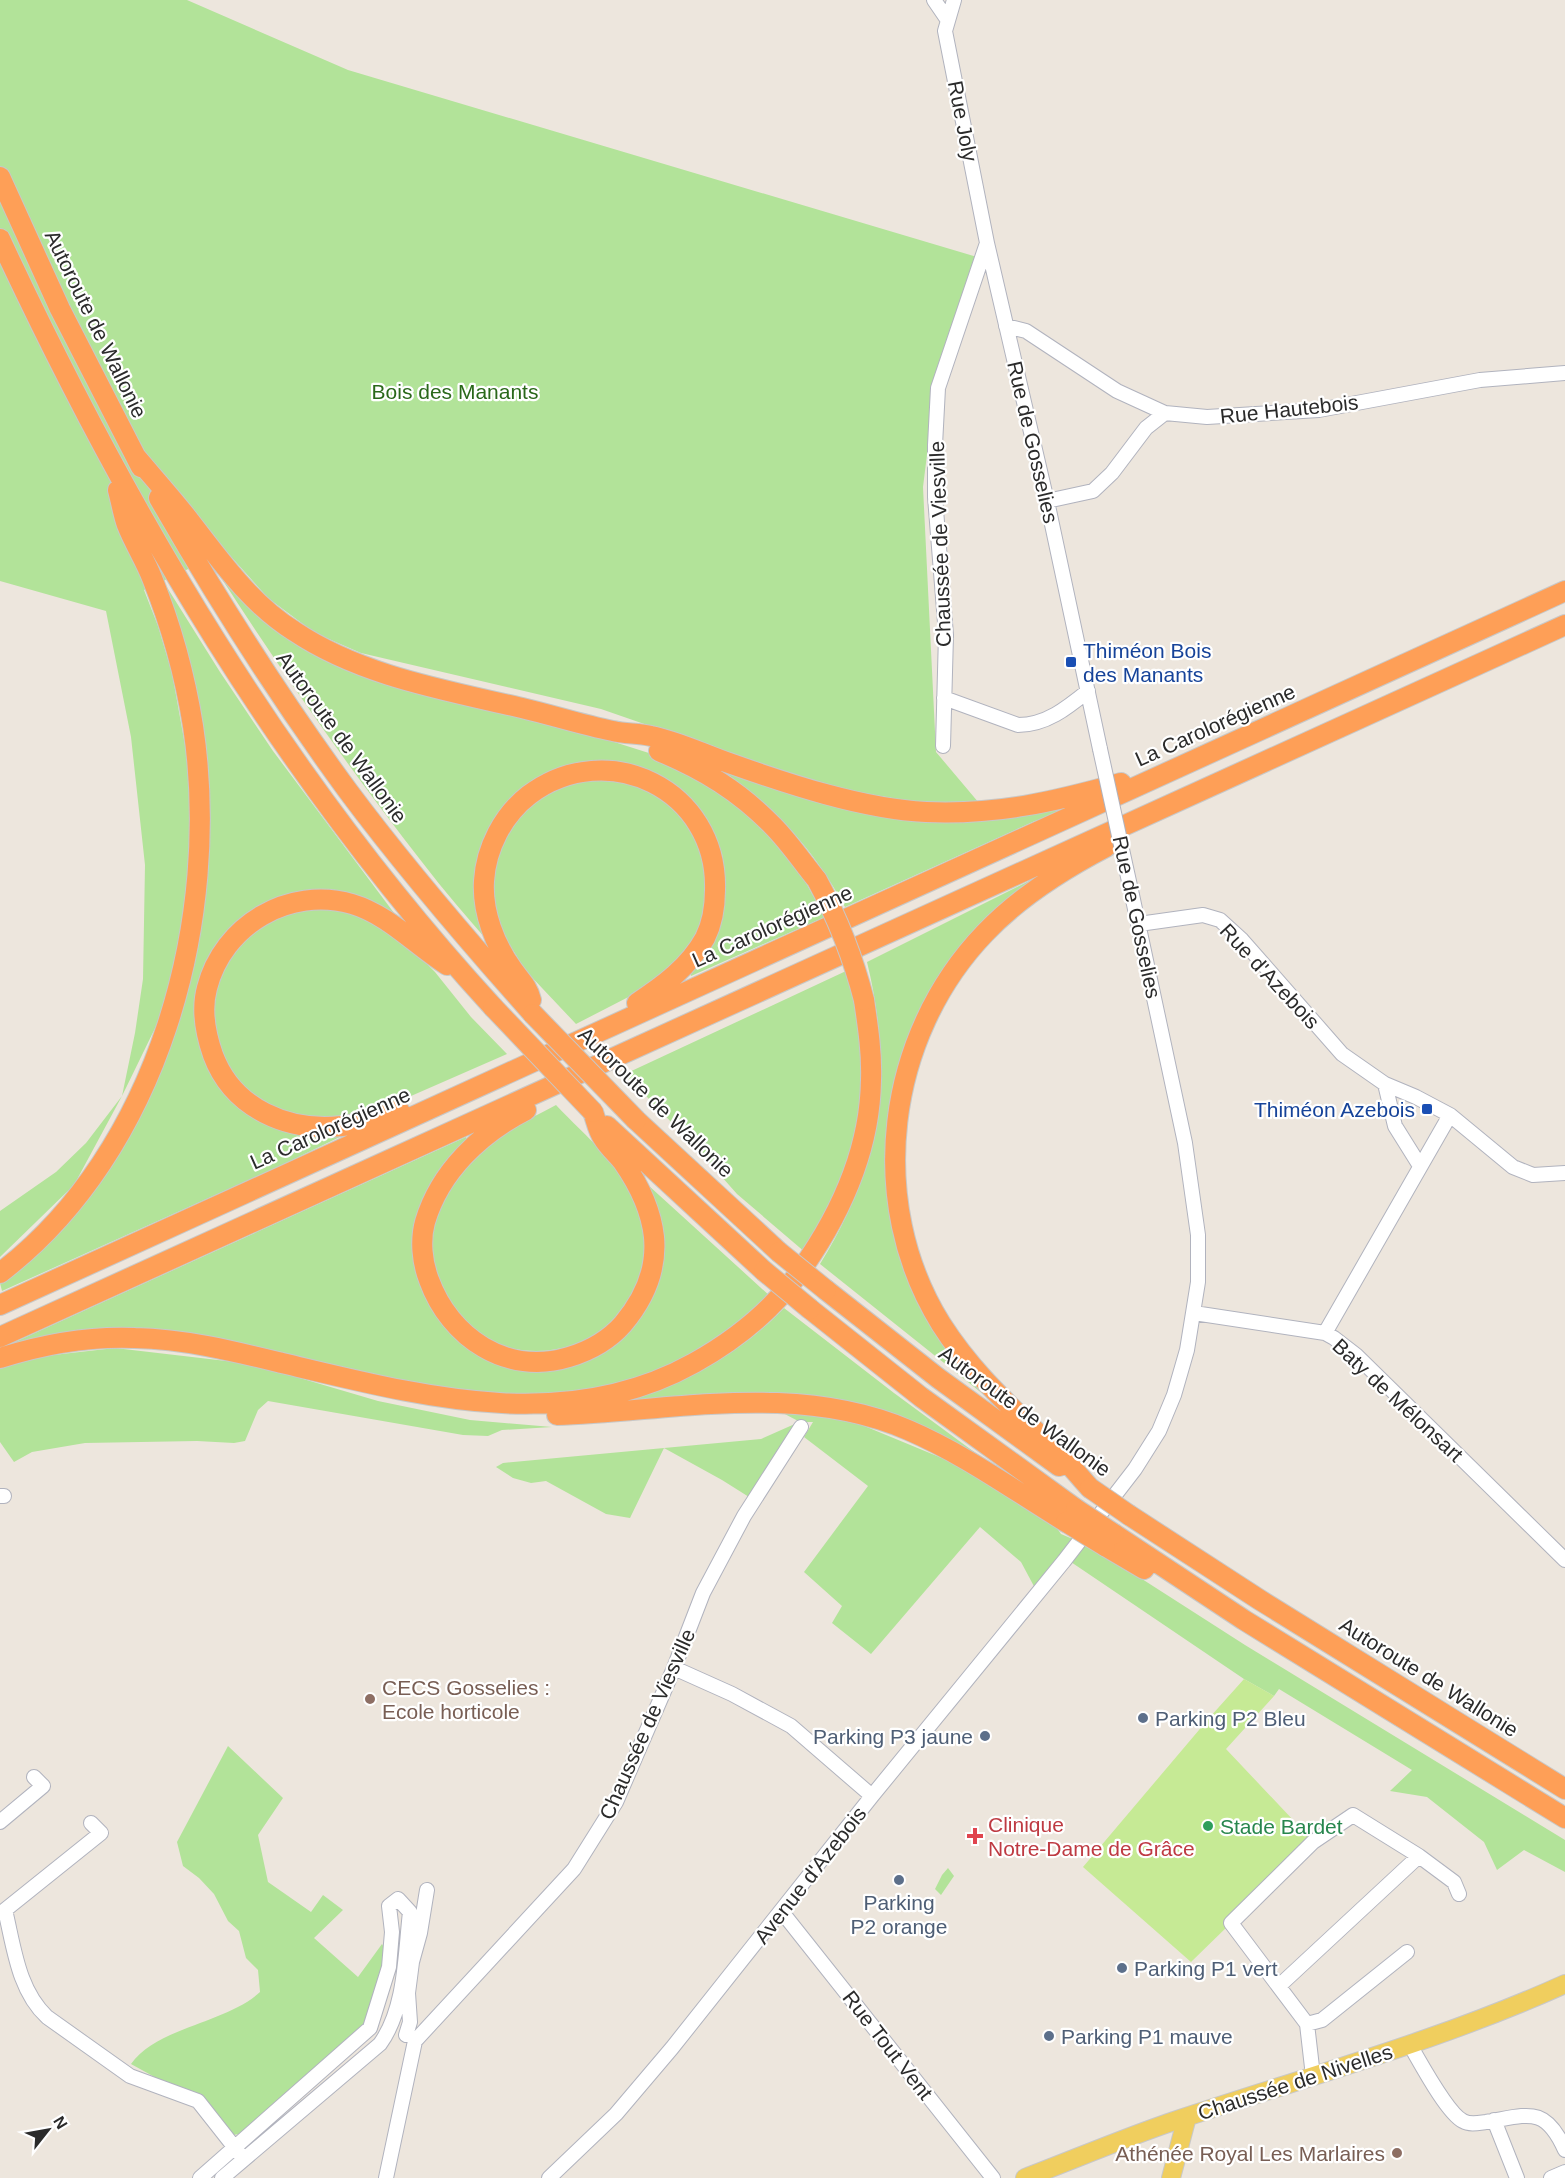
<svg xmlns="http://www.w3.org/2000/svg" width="1565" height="2178" viewBox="0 0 1565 2178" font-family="Helvetica,sans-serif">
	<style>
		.green { fill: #b2e399 }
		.pitch { fill: #c6ea95 }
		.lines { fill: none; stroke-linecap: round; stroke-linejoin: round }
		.minor-casing { stroke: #b1b3be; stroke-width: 16 }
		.major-casing { stroke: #c8c8c8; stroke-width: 20 }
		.highway-casing { stroke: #c8c8c8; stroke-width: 22 }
		.minor { stroke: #fff; stroke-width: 14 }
		.major { stroke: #f0ce5e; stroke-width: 18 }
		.highway { stroke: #fe9f57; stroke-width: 20 }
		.minor-bridge-casing { stroke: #b1b3be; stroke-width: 16; stroke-linecap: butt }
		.highway-bridge-casing { stroke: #c8c8c8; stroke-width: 22; stroke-linecap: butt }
		.minor-bridge { stroke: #fff; stroke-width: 14 }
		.highway-bridge { stroke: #fe9f57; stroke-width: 20 }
		.transit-dot { fill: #1a4fb4; stroke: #fff; stroke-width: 2 }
		.education-dot { fill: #8d6e63; stroke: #fff; stroke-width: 2 }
		.service-dot { fill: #5c6f8a; stroke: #fff; stroke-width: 2 }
		.leisure-dot { fill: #2e9e5b; stroke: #fff; stroke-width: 2 }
		.health-dot { fill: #e0444e; stroke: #fff; stroke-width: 2 }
		.labels { text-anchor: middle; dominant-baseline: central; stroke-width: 4.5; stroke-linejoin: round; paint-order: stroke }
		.street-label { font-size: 21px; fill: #2b2b2b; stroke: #fff }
		.park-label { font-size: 21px; fill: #2a681a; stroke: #fff }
		.transit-label { font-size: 21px; fill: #164399; stroke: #fff; text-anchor: start }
		.education-label { font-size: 21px; fill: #785e54; stroke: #fff; text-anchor: start }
		.service-label { font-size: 21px; fill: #4e5e75; stroke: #fff; text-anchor: start }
		.health-label { font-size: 21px; fill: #be3a42; stroke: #fff; text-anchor: start }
		.leisure-label { font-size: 21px; fill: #27864d; stroke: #fff; text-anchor: start }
	</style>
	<rect width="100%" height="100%" fill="#ede6dd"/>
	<path class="green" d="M 0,0 L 187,0 L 348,70 L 977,257 L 936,382 L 923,487 L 936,752 L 979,803 L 915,802 L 851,791 L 797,777 L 601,709 L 361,653 L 315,633 L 268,598 L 226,551 L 163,581 L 220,672 L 273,751 L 400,921 L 374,904 L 253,912 L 200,996 L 230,1094 L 350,1132 L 282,1165 L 2,1291 L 0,1283 L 29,1258 L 87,1193 L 196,947 L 204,903 L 206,858 L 159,582 L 144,590 L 158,626 L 172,673 L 187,756 L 190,803 L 189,861 L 183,932 L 160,1018 L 122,1096 L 74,1185 L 0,1257 L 0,1211 L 56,1172 L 86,1143 L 122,1096 L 135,1033 L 143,979 L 145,865 L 131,737 L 106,611 L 0,581 Z
		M 220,576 L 294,640 L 652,754 L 732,799 L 792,858 L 825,917 L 691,976 L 690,972 L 724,901 L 725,872 L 722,854 L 714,834 L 701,812 L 681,791 L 601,763 L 495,823 L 492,946 C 468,918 444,891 422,862 C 350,770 283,674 220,576 Z
		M 712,763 L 877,809 L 1101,794 L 1068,810 L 1035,821 L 845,907 C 810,843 772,805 712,763 Z
		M 597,777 L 624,780 L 650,789 L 683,814 L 707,860 L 704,918 L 688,953 L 642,990 L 576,1024 L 526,971 L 506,939 L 496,913 L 492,887 L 495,864 L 513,822 L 549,790 Z
		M 1033,879 L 1035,883 L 981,930 L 899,1079 L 909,1267 L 1008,1414 L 820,1264 C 881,1167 894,1073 867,962 Z
		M 292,909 L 347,910 L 381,925 L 412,949 L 435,972 L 471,1017 L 507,1054 L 395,1103 L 355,1116 L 323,1120 L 272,1110 L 237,1085 L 215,1046 L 212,993 L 220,968 L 250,930 Z
		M 846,971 L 854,1002 L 861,1020 L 863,1043 L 859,1122 L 848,1167 L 806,1253 L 737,1194 L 698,1150 L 625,1074 Z
		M 556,1105 C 586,1137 622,1165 639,1206 C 644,1217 644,1230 645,1242 C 646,1315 580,1364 509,1348 C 482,1342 461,1322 448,1299 C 441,1285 432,1272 431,1257 C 429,1219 449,1182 475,1155 C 497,1133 529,1120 556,1105 Z
		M 466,1137 L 469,1143 L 452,1162 L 418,1261 L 481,1351 L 590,1354 L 654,1282 L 637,1175 L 771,1297 L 696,1355 L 630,1383 L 562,1397 L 450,1392 L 229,1342 L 16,1344 L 15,1342 Z
		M 784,1308 L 894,1393 L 1015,1482 L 880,1413 L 615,1406 C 679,1386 737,1357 784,1308 Z
		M 115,1348 L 252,1364 L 378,1401 L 470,1420 L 552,1427 L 502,1430 L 488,1436 L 463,1435 L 268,1401 L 258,1410 L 245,1441 L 234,1443 L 197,1441 L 85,1443 L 32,1452 L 14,1462 L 0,1442 L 0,1369 L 27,1358 Z
		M 781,1412 L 845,1418 L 978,1473 L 1048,1515 L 1061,1534 L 1075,1540 L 1036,1590 L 1021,1562 L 980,1527 L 871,1654 L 832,1623 L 842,1606 L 804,1572 L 868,1486 L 804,1437 L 813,1422 L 800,1422 Z
		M 797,1423 L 749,1497 L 722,1480 L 664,1448 L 630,1518 L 606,1514 L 546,1481 L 531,1483 L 513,1478 L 496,1467 L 503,1463 L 761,1439 Z
		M 1083,1545 L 1099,1554 L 1103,1554 L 1245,1645 L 1565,1840 L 1565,1872 L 1524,1850 L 1497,1870 L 1484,1842 L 1427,1797 L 1390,1791 L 1412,1770 L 1279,1689 L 1274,1696 L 1244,1679 L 1068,1560 Z
		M 228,1746 L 283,1798 L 258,1835 L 268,1882 L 311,1912 L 323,1895 L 343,1910 L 314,1938 L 358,1977 L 382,1944 L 390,1958 L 372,2024 L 243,2133 L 229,2136 L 198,2101 L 131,2064 C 157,2027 227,2023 260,1992 L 258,1970 L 246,1958 L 239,1931 L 228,1921 L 214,1894 L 199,1878 L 183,1866 L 177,1842 Z
		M 948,1868 L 954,1876 L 941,1895 L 935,1889 L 942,1875 Z"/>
	<path class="pitch" d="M 1244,1679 L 1274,1696 L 1226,1749 L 1311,1839 L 1231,1923 L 1191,1962 L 1083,1867 L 1210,1717 Z"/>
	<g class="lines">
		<g class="minor-casing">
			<path id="minor" d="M 934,0 L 947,19
				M 954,0 L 945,31 L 987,243 L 1047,501 L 1100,749
				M 1006,326 L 1026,331 L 1117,391 L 1165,413 L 1207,417 L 1319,410 L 1480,380 L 1565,373
				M 1047,501 L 1093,491 L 1112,473 L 1146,428 L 1165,413
				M 944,698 L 1018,725 C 1046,725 1067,708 1088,691
				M 943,746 L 946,635 L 935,497 L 935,445 L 938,388 L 987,243
				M 1139,924 L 1203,915 L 1220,920 L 1242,940 L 1342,1054 L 1385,1084 L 1416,1097 L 1450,1115 L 1513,1167 L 1533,1175 L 1565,1173
				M 1385,1084 L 1395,1126 L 1420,1166
				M 1194,1313 L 1325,1333 L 1334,1338 L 1356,1355 L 1565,1560
				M 1325,1333 L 1450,1115
				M 0,1496 L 4,1496
				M 674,1668 L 732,1694 L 791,1726 L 872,1796
				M 0,1822 L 43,1786 L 34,1777
				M 5,1910 C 14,1947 18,1990 47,2017 L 130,2076 L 198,2101 L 239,2153
				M 5,1910 L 101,1833 L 91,1823
				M 782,1912 L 993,2178
				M 1279,1986 L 1419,1856
				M 1307,2024 L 1322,2020 L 1407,1952
				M 406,2035 L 410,2022 L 408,1993 L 412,1962 L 420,1933 L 427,1890
				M 415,2041 L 574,1869 L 616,1802 L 674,1668 L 703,1593 L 744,1516 L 801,1427
				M 1410,2045 C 1420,2062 1447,2113 1463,2121 C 1470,2125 1478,2123 1486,2122 C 1528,2115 1545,2105 1565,2150
				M 1313,2076 L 1307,2024 L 1231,1923 L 1313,1842 L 1353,1815 L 1419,1856 L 1454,1882 L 1459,1894
				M 1494,2120 L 1517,2178
				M 200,2178 L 370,2028 L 389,1967 L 392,1932 L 389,1906 L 398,1899 L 410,1912 C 405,1954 406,2008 380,2044 L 222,2178
				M 386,2178 L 415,2041
				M 549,2178 L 616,2114 L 672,2048 L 872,1796 L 1064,1561 L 1135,1469 L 1159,1431 L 1174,1395 L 1187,1350 L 1198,1282 L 1198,1235 L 1185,1143 L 1132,895
				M 1551,2178 L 1565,2172"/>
		</g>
		<g class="major-casing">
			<path id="major" d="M 1025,2178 C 1075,2159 1124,2138 1174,2121 C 1305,2077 1439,2041 1565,1984
				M 1171,2178 L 1187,2117"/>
		</g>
		<g class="highway-casing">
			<path id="highway" d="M 0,177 L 60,309 L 141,467
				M 0,239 C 130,518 284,779 493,1007
				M 136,457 C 152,476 169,495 185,515 C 218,557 248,602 294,631 C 361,676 445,690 522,708 C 552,715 582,725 613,731 C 625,734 638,733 651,736 C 677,741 703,754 729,763 C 788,784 863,809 926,812 C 997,815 1053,802 1121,783
				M 159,498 C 217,599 279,697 348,791 C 406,869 469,942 533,1014
				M 659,751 C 704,770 739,791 773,826 C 789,842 803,863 817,880
				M 531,1000 C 528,987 521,981 513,970 C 495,945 482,912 484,881 C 486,848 503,815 529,795 C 608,736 718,790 715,890 C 715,906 712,924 705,938 C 689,967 663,986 637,1003
				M 399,1110 C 381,1117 362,1124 342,1126 C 288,1132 233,1109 213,1055 C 206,1035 201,1010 207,988 C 223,925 289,886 352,904 C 389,915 415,945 447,965
				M 526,1110 C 481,1133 440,1171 425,1222 C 420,1240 422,1262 429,1280 C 450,1338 507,1376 569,1357 C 589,1351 609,1340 623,1324 C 644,1299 657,1270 654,1237 C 651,1209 639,1185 623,1162 C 617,1154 608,1147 603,1138 C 598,1131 596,1120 593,1112
				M 636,1120 L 779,1252
				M 607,1126 L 764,1271
				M 0,1273 C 159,1152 222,918 193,726 C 185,676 171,625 152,578 C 145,560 134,543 127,525 C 123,514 121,501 118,490
				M 826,1290 L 938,1378 L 1059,1466
				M 0,1305 L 1565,591
				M 810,1309 L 921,1397 L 1076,1509
				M 0,1337 L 1565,625
				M 0,1358 C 44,1344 89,1336 135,1338 C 185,1339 233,1351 282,1363 C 418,1395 563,1436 694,1363 C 735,1340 774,1309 801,1270 C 840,1215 870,1150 871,1080 C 872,1053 868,1027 864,1000
				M 557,1415 C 674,1411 796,1382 908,1430 C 964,1454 1015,1491 1066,1522
				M 1090,1488 C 1077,1474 1065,1458 1050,1445 C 1009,1405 973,1374 941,1324 C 865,1202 886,1036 985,933 C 1019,897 1062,870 1106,847
				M 1129,1515 L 1260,1600 L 1565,1789
				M 1114,1534 L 1244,1620 L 1565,1818
				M 1105,1546 L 1144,1569"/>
		</g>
		<use href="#minor" class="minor"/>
		<use href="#major" class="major"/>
		<use href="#highway" class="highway"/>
		<g class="minor-bridge-casing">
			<path id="minor-bridge" d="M 1100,749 L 1132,895"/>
		</g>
		<g class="highway-bridge-casing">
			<path id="highway-bridge" d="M 817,880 C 838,919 853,957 864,1000
				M 493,1007 L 593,1112
				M 533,1014 L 636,1120
				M 779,1252 L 826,1290
				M 764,1271 L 810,1309
				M 1090,1488 L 1129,1515
				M 1076,1509 L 1114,1534
				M 1066,1522 L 1105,1546"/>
		</g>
		<use href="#minor-bridge" class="minor-bridge"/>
		<use href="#highway-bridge" class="highway-bridge"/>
	</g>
	<g class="transit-dot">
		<rect x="1065" y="656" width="12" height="12" rx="3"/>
		<rect x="1421" y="1103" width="12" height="12" rx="3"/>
	</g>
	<g class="education-dot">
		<circle cx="370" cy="1699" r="6"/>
		<circle cx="1397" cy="2153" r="6"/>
	</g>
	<g class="service-dot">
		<circle cx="1143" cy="1718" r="6"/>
		<circle cx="985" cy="1736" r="6"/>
		<circle cx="899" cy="1880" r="6"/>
		<circle cx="1122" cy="1968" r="6"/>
		<circle cx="1049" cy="2036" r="6"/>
	</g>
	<circle class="leisure-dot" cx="1208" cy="1826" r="6"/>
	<path class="health-dot" d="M972 1827h6v6h6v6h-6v6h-6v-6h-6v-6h6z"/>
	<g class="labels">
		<g class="street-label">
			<text transform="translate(963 121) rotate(79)">Rue Joly</text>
			<text transform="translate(96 324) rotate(64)">Autoroute de Wallonie</text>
			<text transform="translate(1289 409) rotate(-6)">Rue Hautebois</text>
			<text transform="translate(1033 442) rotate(77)">Rue de Gosselies</text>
			<text transform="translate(940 544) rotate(-92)">Chaussée de Viesville</text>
			<text transform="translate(1215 725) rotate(-24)">La Carolorégienne</text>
			<text transform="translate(342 737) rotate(54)">Autoroute de Wallonie</text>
			<text transform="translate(1137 917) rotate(78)">Rue de Gosselies</text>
			<text transform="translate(772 926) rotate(-24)">La Carolorégienne</text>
			<text transform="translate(1270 976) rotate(47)">Rue d'Azebois</text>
			<text transform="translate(656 1102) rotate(44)">Autoroute de Wallonie</text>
			<text transform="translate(330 1128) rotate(-24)">La Carolorégienne</text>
			<text transform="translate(1398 1400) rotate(43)">Baty de Mélonsart</text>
			<text transform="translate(1025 1411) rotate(36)">Autoroute de Wallonie</text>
			<text transform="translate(1429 1677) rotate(32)">Autoroute de Wallonie</text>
			<text transform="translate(647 1724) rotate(-66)">Chaussée de Viesville</text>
			<text transform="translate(810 1875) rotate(-52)">Avenue d'Azebois</text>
			<text transform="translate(888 2045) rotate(52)">Rue Tout Vent</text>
			<text transform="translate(1295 2082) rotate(-18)">Chaussée de Nivelles</text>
		</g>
		<g class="park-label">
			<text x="455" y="391">Bois des Manants</text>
		</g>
		<g class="transit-label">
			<text x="1083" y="650">Thiméon Bois<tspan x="1083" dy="24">des Manants</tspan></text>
			<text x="1415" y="1109" text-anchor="end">Thiméon Azebois</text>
		</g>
		<g class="education-label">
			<text x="382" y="1687">CECS Gosselies :<tspan x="382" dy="24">Ecole horticole</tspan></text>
			<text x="1385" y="2153" text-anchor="end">Athénée Royal Les Marlaires</text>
		</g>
		<g class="service-label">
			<text x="1155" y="1718">Parking P2 Bleu</text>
			<text x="973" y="1736" text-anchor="end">Parking P3 jaune</text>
			<text x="899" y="1902" text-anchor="middle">Parking<tspan x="899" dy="24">P2 orange</tspan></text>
			<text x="1134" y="1968">Parking P1 vert</text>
			<text x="1061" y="2036">Parking P1 mauve</text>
		</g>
		<g class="health-label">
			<text x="988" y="1824">Clinique<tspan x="988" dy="24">Notre-Dame de Grâce</tspan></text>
		</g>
		<g class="leisure-label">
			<text x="1220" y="1826">Stade Bardet</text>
		</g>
	</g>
	<g transform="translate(48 2130) rotate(59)" stroke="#ffffff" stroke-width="4.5" paint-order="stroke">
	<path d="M0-4.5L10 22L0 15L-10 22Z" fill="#2b2b2b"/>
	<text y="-9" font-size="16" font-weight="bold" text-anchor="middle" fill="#2b2b2b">N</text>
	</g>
</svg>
